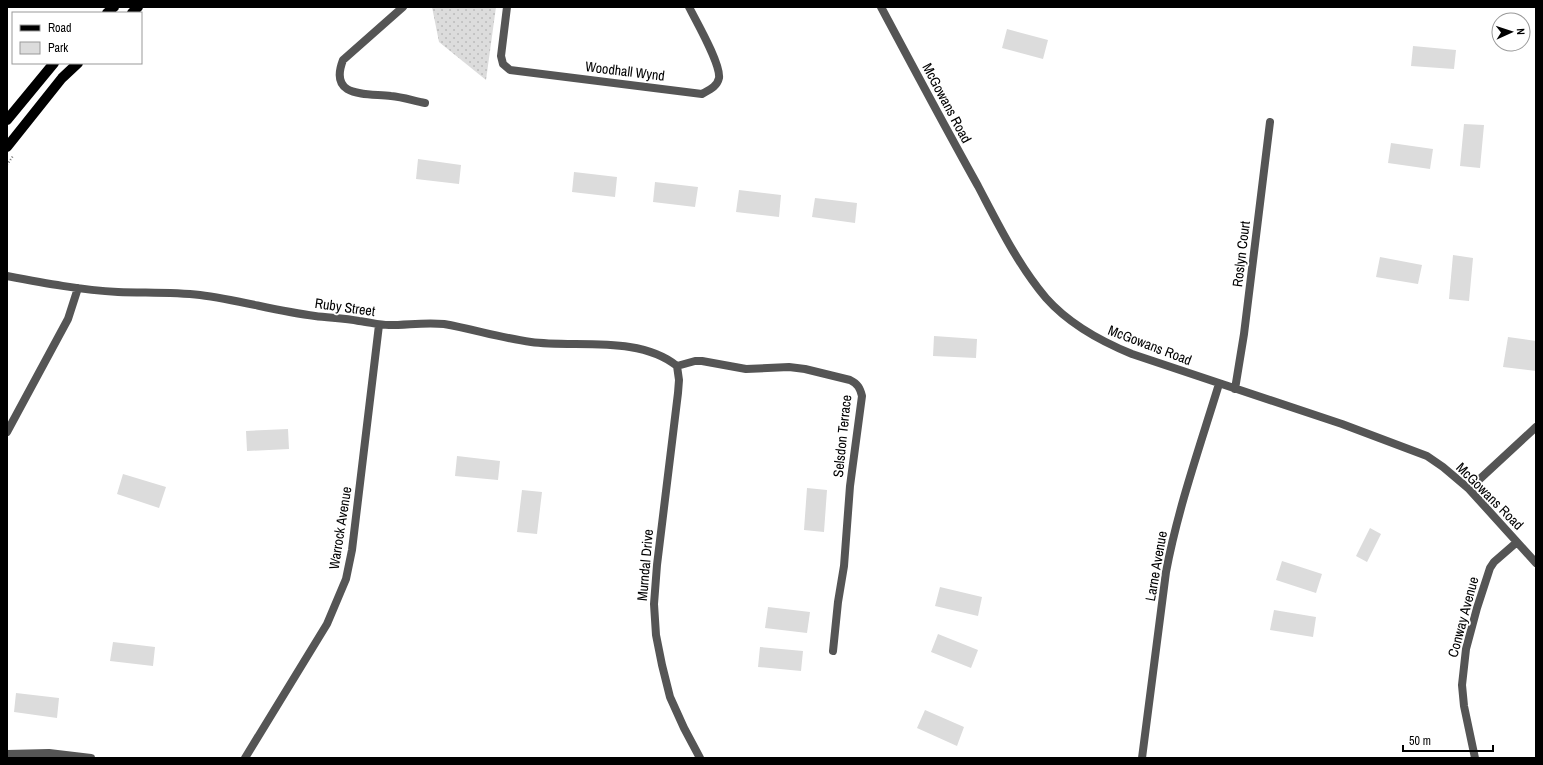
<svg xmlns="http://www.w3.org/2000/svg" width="1543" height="765" viewBox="0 0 1543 765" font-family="'Archivo Narrow',sans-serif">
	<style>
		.green { fill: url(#green-dots) }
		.pitch { fill: #dcdcdc }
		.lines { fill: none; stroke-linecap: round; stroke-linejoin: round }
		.path { stroke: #777; stroke-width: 2; stroke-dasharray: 1 2; stroke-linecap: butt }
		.street { stroke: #555; stroke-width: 8 }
		.primary { stroke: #000; stroke-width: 10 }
		.labels { text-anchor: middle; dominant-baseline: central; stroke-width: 3.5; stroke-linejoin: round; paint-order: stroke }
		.street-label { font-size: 14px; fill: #000; stroke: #fff }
	</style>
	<defs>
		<pattern id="green-dots" width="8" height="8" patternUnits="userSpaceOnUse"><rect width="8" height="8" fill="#dcdcdc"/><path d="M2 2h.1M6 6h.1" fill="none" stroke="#bbb" stroke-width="1.8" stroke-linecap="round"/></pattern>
	</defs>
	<rect width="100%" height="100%" fill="#fff"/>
	<path class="green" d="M 432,7 L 496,7 L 486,80 L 439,42 Z"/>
	<path class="pitch" d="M 1007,29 L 1048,40 L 1043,59 L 1002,48 Z
		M 1413,46 L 1456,50 L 1454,69 L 1411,66 Z
		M 1464,124 L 1484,125 L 1480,168 L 1460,166 Z
		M 1391,143 L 1433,149 L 1430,169 L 1388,163 Z
		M 418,159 L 461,165 L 459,184 L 416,179 Z
		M 574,172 L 617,177 L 615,197 L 572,192 Z
		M 655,182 L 698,187 L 695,207 L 653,202 Z
		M 739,190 L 781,195 L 779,217 L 736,212 Z
		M 815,198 L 857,203 L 855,223 L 812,217 Z
		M 1453,255 L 1473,258 L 1469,301 L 1449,299 Z
		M 1380,257 L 1422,265 L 1418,284 L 1376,277 Z
		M 934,336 L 977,339 L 976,358 L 933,356 Z
		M 1508,337 L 1536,341 L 1536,371 L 1503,367 Z
		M 288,429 L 289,449 L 247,451 L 246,431 Z
		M 457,456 L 500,461 L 498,480 L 455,476 Z
		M 123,474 L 166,487 L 159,508 L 117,494 Z
		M 807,488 L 827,490 L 824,532 L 804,530 Z
		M 522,490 L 542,492 L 537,534 L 517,532 Z
		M 1370,528 L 1381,534 L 1367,562 L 1356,556 Z
		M 1282,561 L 1322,574 L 1316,593 L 1276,580 Z
		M 940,587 L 982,597 L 978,616 L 935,606 Z
		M 768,607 L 810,612 L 807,633 L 765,628 Z
		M 1274,610 L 1316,617 L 1313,637 L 1270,630 Z
		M 938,634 L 978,650 L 971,668 L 931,652 Z
		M 113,642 L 155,647 L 153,666 L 110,661 Z
		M 760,647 L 803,651 L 801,671 L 758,667 Z
		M 16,693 L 59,698 L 57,718 L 14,712 Z
		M 925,710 L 964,727 L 957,746 L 917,728 Z"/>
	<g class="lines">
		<path class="path" d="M 7,165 L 13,156"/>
		<path class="street" d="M 403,7 L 343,60 C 328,99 367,93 391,96 C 403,97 414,101 425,103
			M 507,7 L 501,56 L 503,64 L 510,70 L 702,94 C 709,90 717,87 719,78 C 721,64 696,21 689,7
			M 881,7 C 913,67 945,127 978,186 C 998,224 1018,265 1046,298 C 1069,324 1100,341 1132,354 L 1342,424 L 1427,456 L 1443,467 L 1469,489 L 1536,563
			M 7,276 C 44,283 81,290 118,292 C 146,293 173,292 200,295 C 239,300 276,311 315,316 C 329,318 344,318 359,321 C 369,322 379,325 389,325 C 408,325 425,322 444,324 C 473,329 501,338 531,342 C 575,348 639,335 677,366
			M 677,366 L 695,361 L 702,361 L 746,369 L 789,367 L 805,369 L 850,380 C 858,384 860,388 862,396 L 850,486 L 844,566 L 838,602 L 833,651
			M 677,366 L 679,380 L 678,393 L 657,565 L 654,604 L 656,635 L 662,665 L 670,697 L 684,728 L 700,758
			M 1235,389 L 1244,334 L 1270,122
			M 7,432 L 68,319 L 78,288
			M 1469,489 L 1536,427
			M 7,754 L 49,753 L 91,758
			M 245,758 L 327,624 L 346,579 L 352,550 L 379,325
			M 1142,758 L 1166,572 C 1178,508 1200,446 1219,384
			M 1475,758 L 1464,706 L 1462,685 L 1466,649 L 1477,608 L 1490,568 L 1494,562 L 1517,542"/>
		<path class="primary" d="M 107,13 L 114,7
			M 132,13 L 138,7
			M 7,120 L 54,63
			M 7,147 L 62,78 L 78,63"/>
	</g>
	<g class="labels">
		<g class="street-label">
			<text transform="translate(625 71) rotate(7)">Woodhall Wynd</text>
			<text transform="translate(947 103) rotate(62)">McGowans Road</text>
			<text transform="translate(1241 254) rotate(-83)">Roslyn Court</text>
			<text transform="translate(345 307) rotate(8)">Ruby Street</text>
			<text transform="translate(1150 345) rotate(21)">McGowans Road</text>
			<text transform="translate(842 436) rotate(-84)">Selsdon Terrace</text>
			<text transform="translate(1490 496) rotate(45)">McGowans Road</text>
			<text transform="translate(340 528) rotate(-81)">Warrock Avenue</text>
			<text transform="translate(645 565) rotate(-85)">Murndal Drive</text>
			<text transform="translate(1156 566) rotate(-80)">Larne Avenue</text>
			<text transform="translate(1463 617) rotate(-75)">Conway Avenue</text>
		</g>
	</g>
	<rect width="1543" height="765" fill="none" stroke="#000000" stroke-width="16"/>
	<rect x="12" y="12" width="130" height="52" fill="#ffffff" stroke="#999999"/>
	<rect x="20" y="25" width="20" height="6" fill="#000000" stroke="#999999"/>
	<text x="48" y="32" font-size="12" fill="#000000">Road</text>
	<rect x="20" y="42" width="20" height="12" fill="#dcdcdc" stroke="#999999"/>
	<text x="48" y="52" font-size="12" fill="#000000">Park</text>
	<g transform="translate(1511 32) rotate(87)"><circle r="19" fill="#ffffff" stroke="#999999"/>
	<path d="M0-3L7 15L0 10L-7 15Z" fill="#000000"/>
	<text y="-6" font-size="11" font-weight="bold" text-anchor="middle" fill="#000000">N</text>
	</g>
	<path d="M1403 745v6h90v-6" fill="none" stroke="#000000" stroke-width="2"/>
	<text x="1409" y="745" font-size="12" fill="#000000" stroke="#ffffff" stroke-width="3" paint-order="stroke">50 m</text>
</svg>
